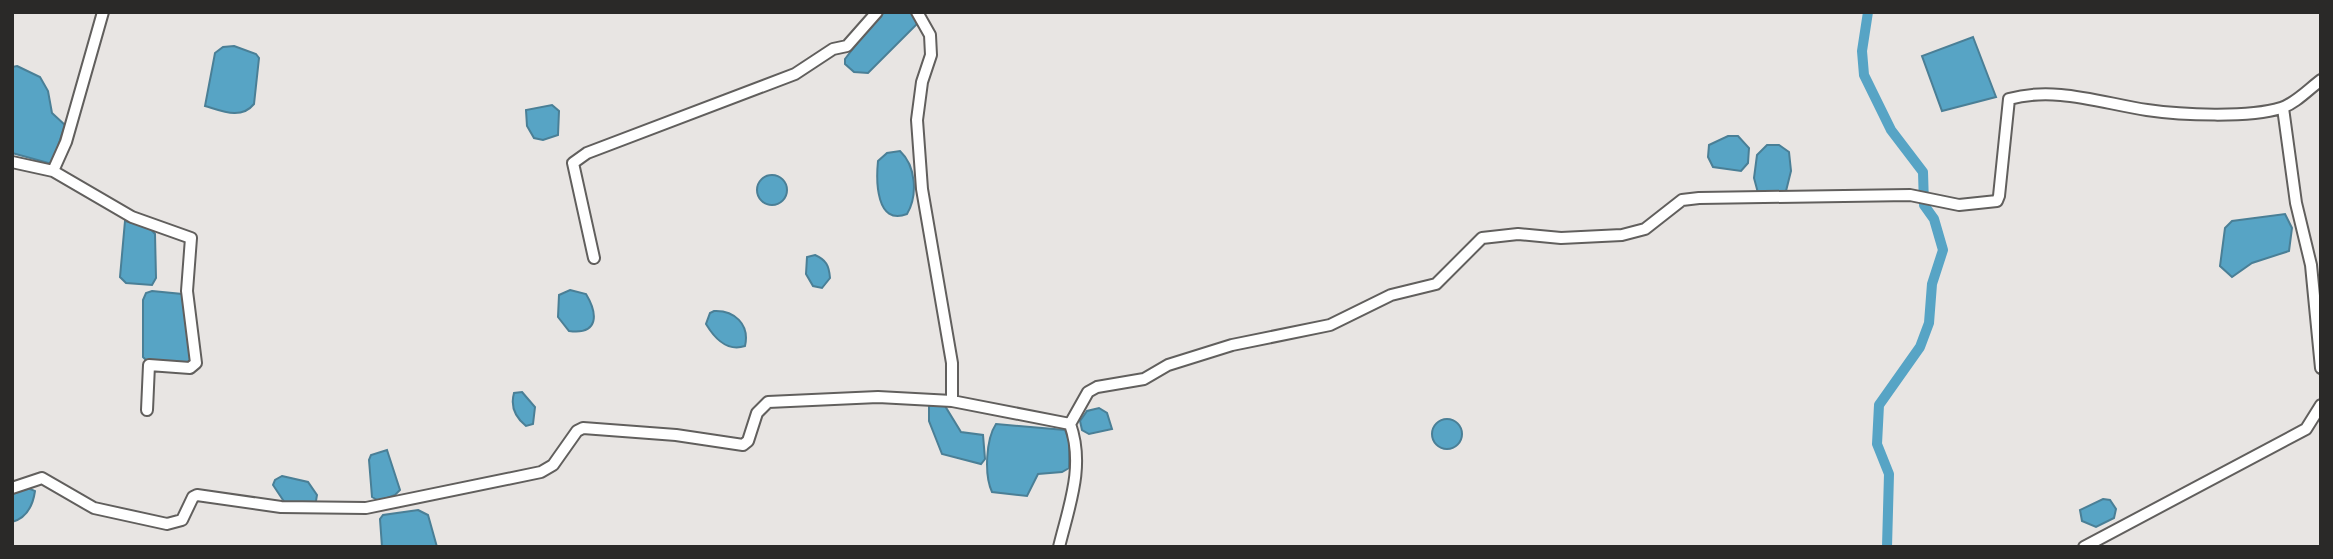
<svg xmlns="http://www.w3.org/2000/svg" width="2333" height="559" viewBox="0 0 2333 559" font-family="'IBM Plex Serif',serif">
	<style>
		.water { fill: #57a4c5; stroke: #4a7f96; stroke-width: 2 }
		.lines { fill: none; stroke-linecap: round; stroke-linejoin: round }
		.canal { stroke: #57a4c5; stroke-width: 10 }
		.street-casing { stroke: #615f5d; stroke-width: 14 }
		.street { stroke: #fff; stroke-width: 10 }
	</style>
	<rect width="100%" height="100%" fill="#e8e5e3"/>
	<path class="water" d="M 881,12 L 914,12 L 917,24 L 868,73 L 854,72 L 845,64 L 845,59 Z
		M 1973,37 L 1996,97 L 1942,111 L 1922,56 Z
		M 234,46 L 256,54 L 259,58 L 254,104 C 241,120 222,111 205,106 L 215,53 L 223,47 Z
		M 17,66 L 40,77 L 48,91 L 52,113 L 65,125 L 52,164 L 12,153 L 12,67 Z
		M 552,105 L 559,111 L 558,135 L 543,140 L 534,138 L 527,126 L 526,110 Z
		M 1728,136 L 1738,136 L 1749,148 L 1748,163 L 1741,171 L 1713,167 L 1708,157 L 1709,145 Z
		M 1767,145 L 1779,145 L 1789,152 L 1791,171 L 1786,191 L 1758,193 L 1754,178 L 1757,155 Z
		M 900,151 C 916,166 918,195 907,214 C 876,226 876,181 878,161 L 887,153 Z
		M757 190a15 15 0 1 1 30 0a15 15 0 1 1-30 0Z
		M 2285,214 L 2292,228 L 2289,251 L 2252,263 L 2232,277 L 2220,266 L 2225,228 L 2232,221 Z
		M 125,221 L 149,227 L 155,234 L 156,278 L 152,285 L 126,283 L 120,277 Z
		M 815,255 C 826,260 829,265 830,278 L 822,288 L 813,286 L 806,274 L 807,257 Z
		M 570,290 L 586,294 C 598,314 599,335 569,331 L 558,317 L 559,295 Z
		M 152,291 L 182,294 L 191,363 L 147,361 L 143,357 L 143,300 L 146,293 Z
		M 714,311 C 734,310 750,324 745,346 C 727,352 715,339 706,324 L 710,313 Z
		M 522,392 L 535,407 L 533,424 L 526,426 C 515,417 510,407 514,393 Z
		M 935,404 L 945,406 L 961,432 L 983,435 L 985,459 L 981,464 L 942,454 L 929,421 L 929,406 Z
		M 1099,408 L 1107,413 L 1112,429 L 1089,434 L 1082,430 L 1080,421 L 1087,411 Z
		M1432 434a15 15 0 1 1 30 0a15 15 0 1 1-30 0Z
		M 996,424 L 1065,430 L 1069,441 L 1069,468 L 1062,472 L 1038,474 L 1027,496 L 992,492 C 984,475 986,439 996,424 Z
		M 387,450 L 400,490 L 395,495 L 379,501 L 372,497 L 369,460 L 371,455 Z
		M 282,476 L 308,482 L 317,495 L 316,501 L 310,505 L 285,503 L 273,485 L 275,480 Z
		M 28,488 L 35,491 C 33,505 27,518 12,522 L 12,494 Z
		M 2103,499 L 2110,500 L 2116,509 L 2114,518 L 2096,527 L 2082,521 L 2080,510 Z
		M 418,510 L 428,515 L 437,547 L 382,547 L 380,519 L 383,515 Z"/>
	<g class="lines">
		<path class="canal" d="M 1868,12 L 1862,51 L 1864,75 L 1891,130 L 1923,172 L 1924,205 L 1934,219 L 1943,250 L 1932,284 L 1929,323 L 1920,347 L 1879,405 L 1877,444 L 1889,474 L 1887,547"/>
		<g class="street-casing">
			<path id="street" d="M 917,12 L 930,35 L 931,55 L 922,82 L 917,120 L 922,189 L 952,363 L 952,401
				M 2283,108 L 2296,203 L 2311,265 L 2321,368
				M 12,162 L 53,171 L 66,142 L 103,12
				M 53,171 L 132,217 L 191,238 L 187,291 L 196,363 L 190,368 L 149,365 L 147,410
				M 594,258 L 573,163 L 587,153 L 795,74 L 833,49 L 847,46 L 877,12
				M 12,488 L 42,478 L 94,508 L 167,524 L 182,520 L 193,497 L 197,495 L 281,507 L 366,508 L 541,472 L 553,465 L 577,431 L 583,428 L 676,435 L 743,445 L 748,441 L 757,413 L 768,402 L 878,397 L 952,401 L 1070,424 L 1088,392 L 1097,387 L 1144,379 L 1168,365 L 1232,345 L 1330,325 L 1391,295 L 1436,284 L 1482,238 L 1518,234 L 1561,238 L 1622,235 L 1645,229 L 1682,200 L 1699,198 L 1910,195 L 1959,205 L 1997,201 L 1999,196 L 2009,99 C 2055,86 2101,103 2147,110 C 2181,115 2249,118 2281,108 C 2295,104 2310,88 2321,80
				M 1059,547 C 1069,506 1085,466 1070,424
				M 2084,547 L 2306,429 L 2321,405"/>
		</g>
		<use href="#street" class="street"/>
	</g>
	<rect width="2333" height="559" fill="none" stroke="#2a2928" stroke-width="28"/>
</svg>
